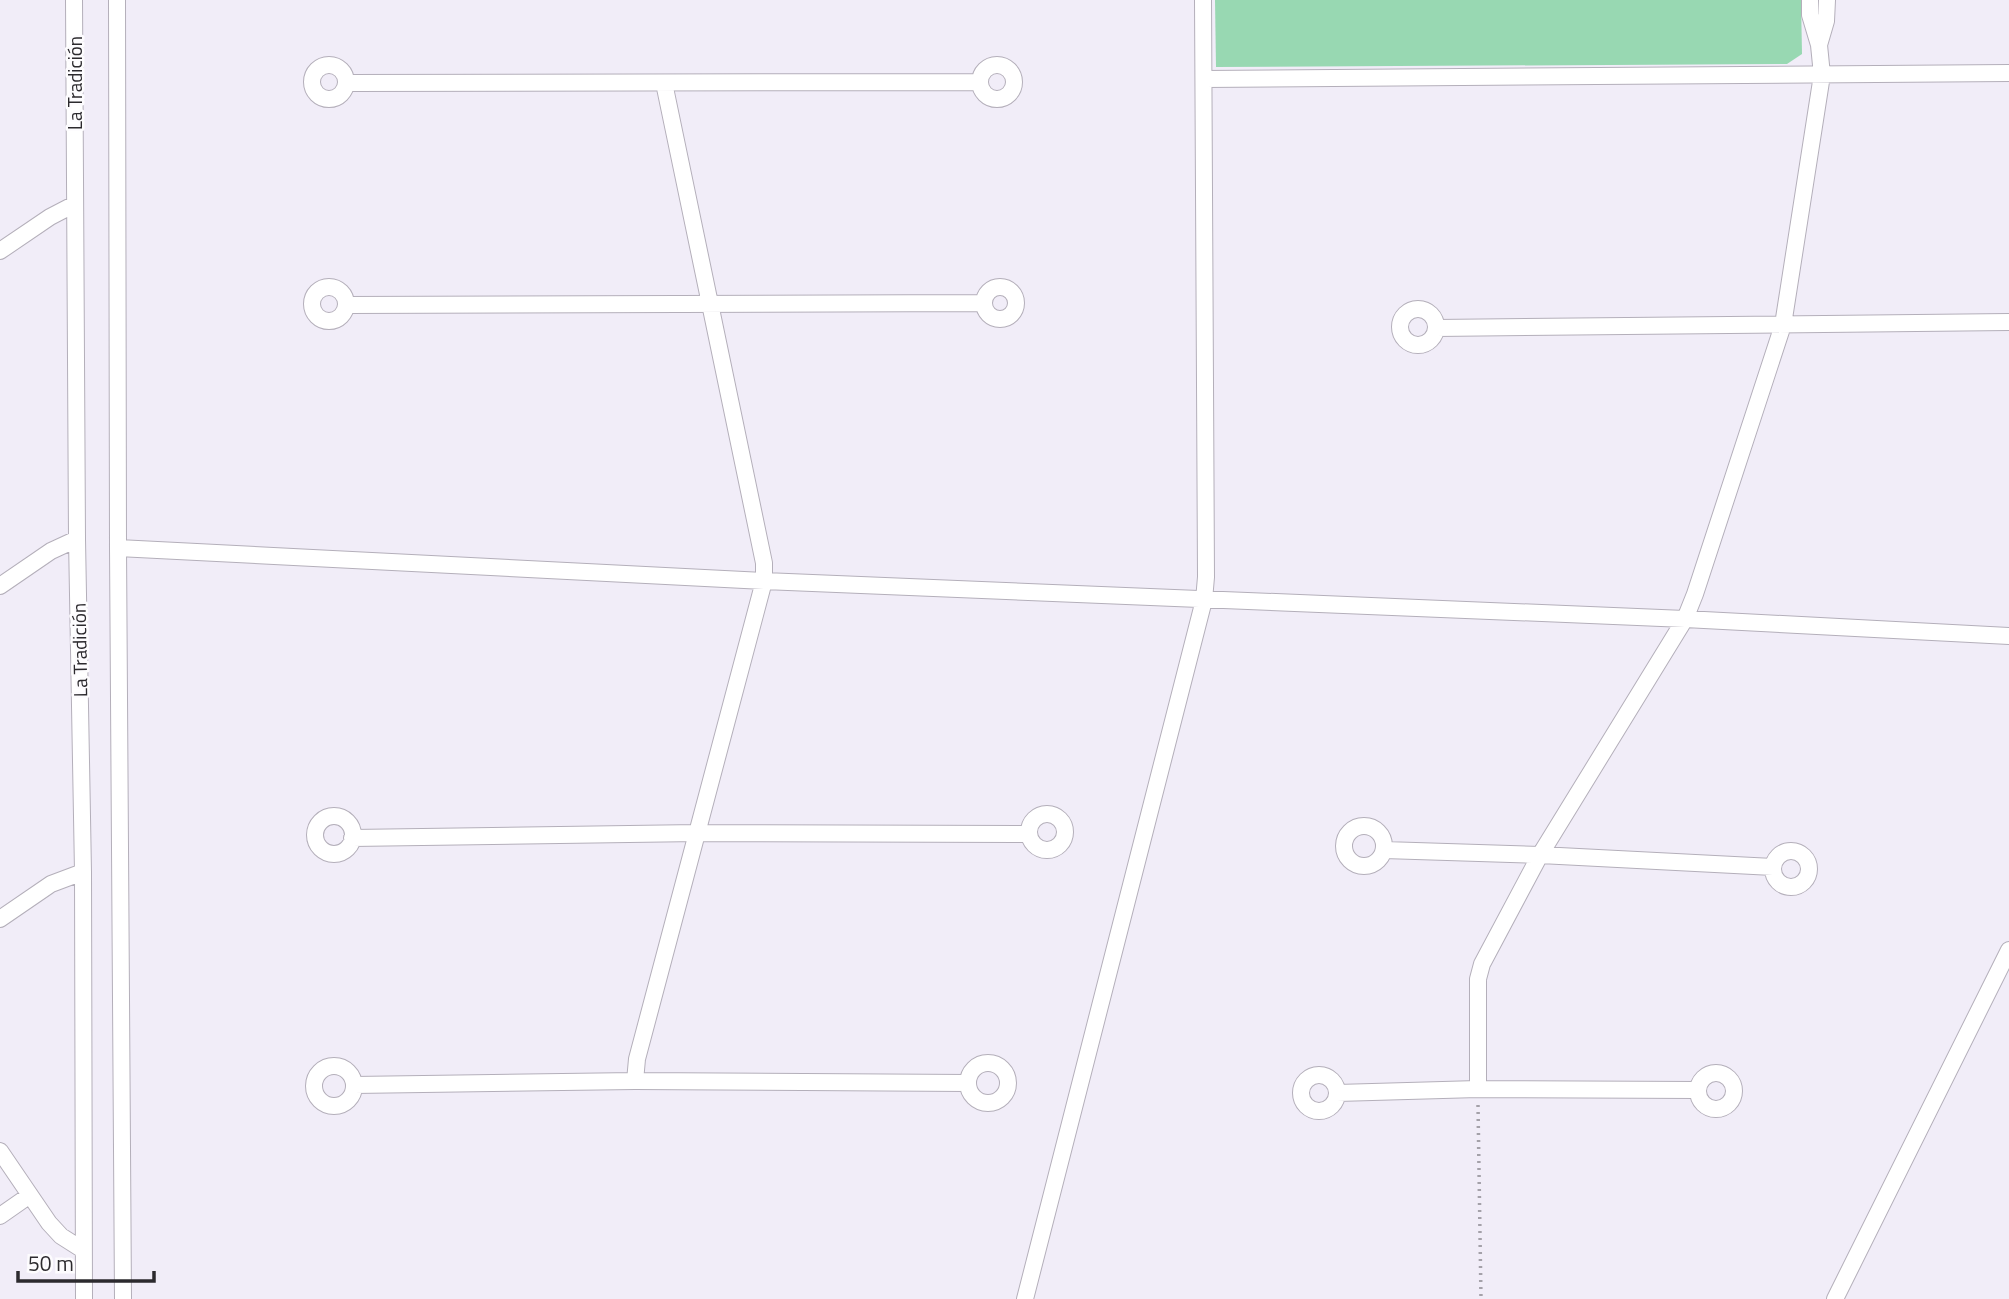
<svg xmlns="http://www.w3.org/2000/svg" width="2009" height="1299" viewBox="0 0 2009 1299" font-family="'Titillium Web',sans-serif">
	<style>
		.green { fill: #98d8b2 }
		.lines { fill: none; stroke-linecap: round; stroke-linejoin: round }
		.minor-casing { stroke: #b4afba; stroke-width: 18 }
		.path { stroke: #a4a1a9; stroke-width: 3.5; stroke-dasharray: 2 5; stroke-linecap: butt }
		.minor { stroke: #fff; stroke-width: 16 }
		.labels { text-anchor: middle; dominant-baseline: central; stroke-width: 5; stroke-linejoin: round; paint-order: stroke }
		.street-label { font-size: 19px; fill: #2c2a2e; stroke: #fdfcfe }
	</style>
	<rect width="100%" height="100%" fill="#f1edf8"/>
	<path class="green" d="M 1215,0 L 1801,0 L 1802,54 L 1787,64 L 1216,67 Z"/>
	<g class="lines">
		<g class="minor-casing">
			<path id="minor" d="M 74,0 L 77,539 L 83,872 L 84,1299
				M 117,0 L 118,548 L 123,1299
				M 1819,45 L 1826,21 L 1827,0
				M980 82a17 17 0 1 1 34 0a17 17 0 1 1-34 0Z
				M312 82a17 17 0 1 1 34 0a17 17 0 1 1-34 0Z
				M 1204,79 L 2009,73
				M 346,83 L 980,82
				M 0,251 L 50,217 L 75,204
				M984 303a16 16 0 1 1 32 0a16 16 0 1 1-32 0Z
				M312 304a17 17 0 1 1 34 0a17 17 0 1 1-34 0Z
				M 346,305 L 984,303
				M1400 327a18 18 0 1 1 36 0a18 18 0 1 1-36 0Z
				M 1436,328 L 2009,322
				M 118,548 L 764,581 L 1685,619 L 2009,636
				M 0,586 L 51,551 L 77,539
				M1029 832a18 18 0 1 1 36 0a18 18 0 1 1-36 0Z
				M315 835a19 19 0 1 1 38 0a19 19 0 1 1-38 0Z
				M1344 846a20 20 0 1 1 40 0a20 20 0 1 1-40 0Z
				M 352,838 L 698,833 L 1029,834
				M 1384,850 L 1540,855 L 1773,867
				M1773 869a18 18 0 1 1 36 0a18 18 0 1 1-36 0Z
				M 0,919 L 51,884 L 83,872
				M968 1083a20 20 0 1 1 40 0a20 20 0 1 1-40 0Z
				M314 1086a20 20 0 1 1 40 0a20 20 0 1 1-40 0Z
				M1698 1091a18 18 0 1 1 36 0a18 18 0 1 1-36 0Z
				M1301 1093a18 18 0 1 1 36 0a18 18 0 1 1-36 0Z
				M 635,1081 L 637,1059 L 764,581 L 764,563 L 664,83
				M 354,1085 L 635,1081 L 968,1083
				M 1478,1089 L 1478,979 L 1482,964 L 1540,855 L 1685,619 L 1695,594 L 1783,325 L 1822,75 L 1819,45 L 1810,15 L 1810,0
				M 1337,1093 L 1478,1089 L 1697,1090
				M 0,1151 L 49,1223 L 61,1236 L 83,1250
				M 0,1216 L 30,1195
				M 1025,1299 L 1204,600 L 1206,577 L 1203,0
				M 1835,1299 L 2009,950"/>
		</g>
		<path class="path" d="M 1478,1105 L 1481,1299"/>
		<use href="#minor" class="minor"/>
	</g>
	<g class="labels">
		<g class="street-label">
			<text transform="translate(74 83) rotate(-90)">La Tradición</text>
			<text transform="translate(79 650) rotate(-91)">La Tradición</text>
		</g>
	</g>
	<path d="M18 1271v10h136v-10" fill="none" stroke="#2c2a2e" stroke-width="3.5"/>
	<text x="28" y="1271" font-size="21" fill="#2c2a2e" stroke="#fdfcfe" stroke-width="5" paint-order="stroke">50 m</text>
</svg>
